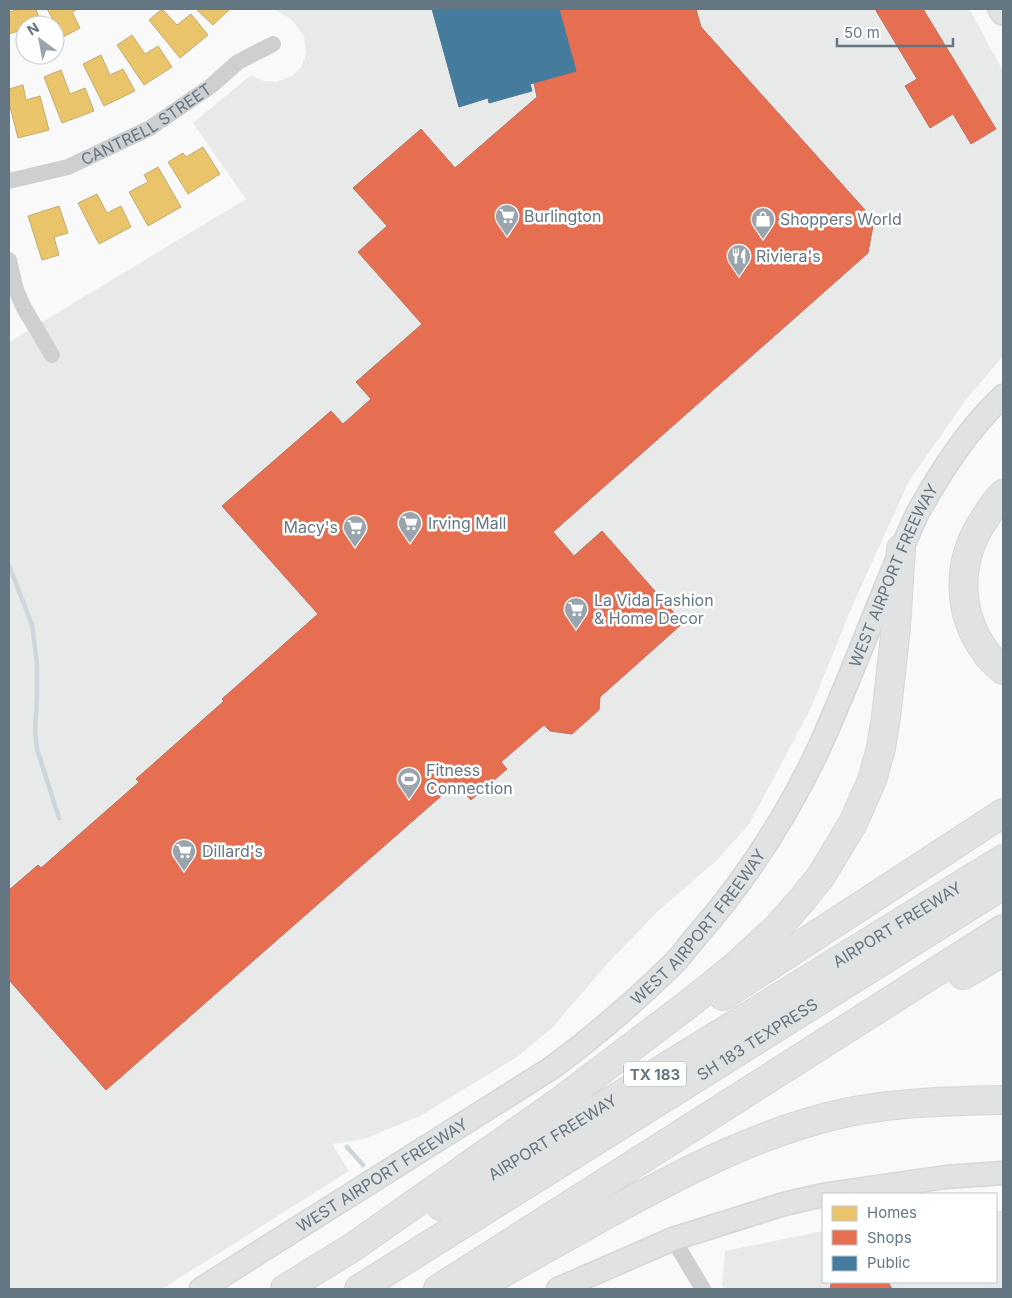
<svg xmlns="http://www.w3.org/2000/svg" width="1012" height="1298" viewBox="0 0 1012 1298" font-family="Inter,sans-serif">
	<style>
		.built { fill: #e8e9e9 }
		.homes { fill: #e9c46a; stroke: #c1ad72 }
		.shops { fill: #e76f51; stroke: #c07160 }
		.public { fill: #457b9d; stroke: #4f7a95 }
		.lines { fill: none; stroke-linecap: round; stroke-linejoin: round }
		.stream { stroke: #ced6d9; stroke-width: 4.5 }
		.secondary-casing { stroke: #d5d6d7; stroke-width: 25 }
		.primary-casing { stroke: #d5d6d7; stroke-width: 28 }
		.highway-casing { stroke: #d5d6d6; stroke-width: 30 }
		.street { stroke: #cecfd0; stroke-width: 16 }
		.secondary { stroke: #e1e2e2; stroke-width: 22 }
		.primary { stroke: #e1e2e2; stroke-width: 25 }
		.highway { stroke: #e1e2e2; stroke-width: 28 }
		.labels { text-anchor: middle; dominant-baseline: central; stroke-width: 5; stroke-linejoin: round; paint-order: stroke }
		.shield { fill: #fff; stroke: #939fa8; stroke-width: 1 }
		.shield-label { font-size: 15px; font-weight: bold; fill: #657683 }
		.street-label { font-size: 16px; fill: #657683; stroke: #fff }
		.poi-label { font-size: 16px; fill: #657683; stroke: #fff; text-anchor: start }
	</style>
	<rect width="100%" height="100%" fill="#f9f9f9"/>
	<path class="built" d="M 274,9 L 969,9 L 1003,71 L 1003,356 L 965,401 L 909,481 L 854,602 L 810,710 L 749,824 L 718,859 L 656,913 L 607,964 L 552,1028 L 517,1057 L 420,1116 L 364,1139 L 332,1144 L 349,1171 L 162,1289 L 9,1289 L 9,342 L 246,199 L 193,123 L 251,75 L 264,81 L 276,82 L 292,76 L 302,66 L 306,53 L 304,36 L 292,20 Z
		M 996,1211 L 1003,1211 L 1003,1289 L 724,1289 L 722,1285 L 725,1251 L 823,1231 L 823,1282 L 996,1282 Z"/>
	<path class="homes" d="M 20,9 L 36,9 L 41,24 L 25,25 L 25,29 L 9,34 L 9,12 Z
		M 47,9 L 78,9 L 72,12 L 80,28 L 63,37 Z
		M 162,9 L 177,25 L 191,14 L 208,35 L 180,58 L 149,20 Z
		M 196,9 L 230,9 L 213,25 Z
		M 132,35 L 145,54 L 158,46 L 172,67 L 144,85 L 117,45 Z
		M 101,55 L 110,75 L 123,69 L 135,91 L 104,106 L 83,64 Z
		M 61,70 L 70,94 L 85,88 L 94,111 L 62,123 L 44,77 Z
		M 23,85 L 26,100 L 40,96 L 49,130 L 18,138 L 9,103 L 9,89 Z
		M 203,147 L 220,174 L 188,194 L 168,162 L 183,153 L 186,157 Z
		M 158,167 L 181,207 L 148,226 L 129,192 L 148,182 L 144,175 Z
		M 97,194 L 107,213 L 121,206 L 131,227 L 99,244 L 78,203 Z
		M 59,206 L 68,233 L 54,237 L 59,255 L 42,260 L 28,216 Z"/>
	<path class="shops" d="M 559,9 L 696,9 L 701,27 L 874,220 L 868,253 L 553,532 L 574,556 L 602,531 L 683,623 L 600,697 L 599,710 L 572,734 L 550,731 L 544,725 L 501,762 L 507,769 L 471,800 L 456,783 L 106,1090 L 9,980 L 9,890 L 38,865 L 41,868 L 139,782 L 136,779 L 224,701 L 222,699 L 318,614 L 222,506 L 331,411 L 343,424 L 371,399 L 356,382 L 422,324 L 358,252 L 387,226 L 353,188 L 421,129 L 455,168 L 537,97 L 534,83 L 576,71 Z
		M 875,9 L 923,9 L 996,129 L 971,144 L 953,114 L 930,128 L 905,86 L 917,79 Z
		M 840,1282 L 888,1282 L 892,1289 L 830,1289 L 831,1284 Z"/>
	<path class="public" d="M 432,9 L 559,9 L 576,71 L 530,84 L 532,91 L 489,103 L 488,98 L 459,107 Z"/>
	<g class="lines">
		<path class="stream" d="M 9,565 L 32,625 L 37,664 L 37,698 L 35,730 L 37,749 L 59,818
			M 347,1147 L 363,1165"/>
		<g class="secondary-casing">
			<g id="secondary">
				<path d="M 828,1194 L 946,1177 L 1003,1173"/>
				<path id="s2" d="M 201,1289 L 550,1069 C 593,1038 633,1003 671,966 C 680,958 687,947 695,938 C 745,881 787,816 819,748 C 854,671 882,591 917,514 C 941,471 967,430 1003,396"/>
				<path d="M 558,1289 L 673,1239 L 784,1204 L 823,1195"/>
			</g>
		</g>
		<g class="primary-casing">
			<path id="primary" d="M 1001,9 L 1003,12"/>
		</g>
		<g class="highway-casing">
			<g id="highway">
				<path d="M 1003,494 C 996,501 990,510 985,518 C 956,560 956,613 987,654 C 991,660 998,665 1003,670"/>
				<path d="M 963,975 L 1003,952"/>
				<path d="M 723,996 L 1003,813"/>
				<path id="s3" d="M 441,1206 L 1003,859"/>
				<path d="M 285,1289 L 353,1247 L 562,1100 L 695,999 L 739,963 L 777,928 L 801,901 L 821,876 L 853,823 L 872,780 L 881,748 L 886,717 L 896,627 L 901,549"/>
				<path id="s4" d="M 359,1289 L 1003,885"/>
				<path d="M 438,1289 L 1003,929"/>
				<path d="M 475,1289 C 519,1263 563,1239 607,1214 C 683,1172 763,1130 849,1112 C 900,1102 952,1101 1003,1100"/>
			</g>
		</g>
		<g class="street">
			<path id="s1" d="M 9,181 L 68,167 L 150,128 L 211,86 L 238,62 L 273,44"/>
			<path d="M 9,260 L 16,290 L 24,308 L 52,355"/>
			<path d="M 673,1239 L 703,1289"/>
		</g>
		<use href="#secondary" class="secondary"/>
		<use href="#primary" class="primary"/>
		<use href="#highway" class="highway"/>
	</g>
	<defs>
		<g id="supermarket-pin" transform="scale(1.25)"><path d="M0 17L-7.5 6A9.5 9.5 0 1 1 7.5 6Z" fill="#99a4ac" stroke="#fff"/><path d="M-6-5.5h2.5l.6 2H6L4.5 2H-2.5L-4.4-4H-6ZM-1.5 3.2a1.3 1.3 0 1 0 .1 0ZM3 3.2a1.3 1.3 0 1 0 .1 0Z" fill="#fff"/></g>
		<g id="shop-pin" transform="scale(1.25)"><path d="M0 17L-7.5 6A9.5 9.5 0 1 1 7.5 6Z" fill="#99a4ac" stroke="#fff"/><path d="M-5-2.5h2.3a2.7 3.5 0 0 1 5.4 0H5L5.5 6h-11ZM-1.5-2.5h3a1.5 2.3 0 0 0-3 0Z" fill="#fff"/></g>
		<g id="restaurant-pin" transform="scale(1.25)"><path d="M0 17L-7.5 6A9.5 9.5 0 1 1 7.5 6Z" fill="#99a4ac" stroke="#fff"/><path d="M-5-6h1v4h1v-4h1v4h1v-4h1v5L-1.5 .5V6h-2V.5L-5-1ZM5-6V6H3V1.5H1.5Q1.5-4 5-6Z" fill="#fff"/></g>
		<g id="stadium-pin" transform="scale(1.25)"><path d="M0 17L-7.5 6A9.5 9.5 0 1 1 7.5 6Z" fill="#99a4ac" stroke="#fff"/><path d="M0-5a6.5 5 0 1 0 0 10a6.5 5 0 1 0 0-10ZM-3.5-1.8h7v3.6h-7Z" fill="#fff"/></g>
	</defs>
	<g fill-rule="evenodd">
		<use href="#supermarket-pin" x="507" y="216"/>
		<use href="#shop-pin" x="763" y="219"/>
		<use href="#restaurant-pin" x="739" y="256"/>
		<use href="#supermarket-pin" x="410" y="523"/>
		<use href="#supermarket-pin" x="355" y="527"/>
		<use href="#supermarket-pin" x="576" y="609"/>
		<use href="#stadium-pin" x="409" y="779"/>
		<use href="#supermarket-pin" x="184" y="851"/>
	</g>
	<g class="labels">
		<rect class="shield" x="624" y="1061.5" width="62" height="25" rx="4"/>
		<g class="shield-label">
			<text x="655" y="1074">TX 183</text>
		</g>
		<g class="street-label">
			<text stroke="none"><textPath href="#s1" startOffset="150">CANTRELL STREET</textPath></text>
			<text stroke="none"><textPath href="#s2" startOffset="1024">WEST AIRPORT FREEWAY</textPath></text>
			<text stroke="none"><textPath href="#s3" startOffset="536">AIRPORT FREEWAY</textPath></text>
			<text stroke="none"><textPath href="#s2" startOffset="619">WEST AIRPORT FREEWAY</textPath></text>
			<text stroke="none"><textPath href="#s4" startOffset="470">SH 183 TEXPRESS</textPath></text>
			<text stroke="none"><textPath href="#s3" startOffset="131">AIRPORT FREEWAY</textPath></text>
			<text stroke="none"><textPath href="#s2" startOffset="214">WEST AIRPORT FREEWAY</textPath></text>
		</g>
		<g class="poi-label">
			<text x="524" y="216">Burlington</text>
			<text x="780" y="219">Shoppers World</text>
			<text x="756" y="256">Riviera's</text>
			<text x="428" y="523">Irving Mall</text>
			<text x="338" y="527" text-anchor="end">Macy's</text>
			<text x="594" y="600">La Vida Fashion<tspan x="594" dy="18">&amp; Home Decor</tspan></text>
			<text x="426" y="770">Fitness<tspan x="426" dy="18">Connection</tspan></text>
			<text x="202" y="851">Dillard's</text>
		</g>
	</g>
	<rect width="1012" height="1298" fill="none" stroke="#657683" stroke-width="20"/>
	<rect x="822" y="1193" width="175" height="90" fill="#ffffff" stroke="#c1c8cd"/>
	<rect x="832" y="1206" width="25" height="15" fill="#e9c46a" stroke="#c1c8cd"/>
	<text x="867" y="1218" font-size="15" fill="#657683">Homes</text>
	<rect x="832" y="1230" width="25" height="15" fill="#e76f51" stroke="#c1c8cd"/>
	<text x="867" y="1243" font-size="15" fill="#657683">Shops</text>
	<rect x="832" y="1256" width="25" height="15" fill="#457b9d" stroke="#c1c8cd"/>
	<text x="867" y="1268" font-size="15" fill="#657683">Public</text>
	<g transform="translate(40 40) rotate(328)"><circle r="24" fill="#ffffff" stroke="#c1c8cd"/>
	<path d="M0-4L9 19L0 12L-9 19Z" fill="#99a4ac"/>
	<text y="-8" font-size="14" font-weight="bold" text-anchor="middle" fill="#657683">N</text>
	</g>
	<path d="M837 38v8h116v-8" fill="none" stroke="#657683" stroke-width="2.5"/>
	<text x="844" y="38" font-size="15" fill="#657683" stroke="#ffffff" stroke-width="4" paint-order="stroke">50 m</text>
</svg>
